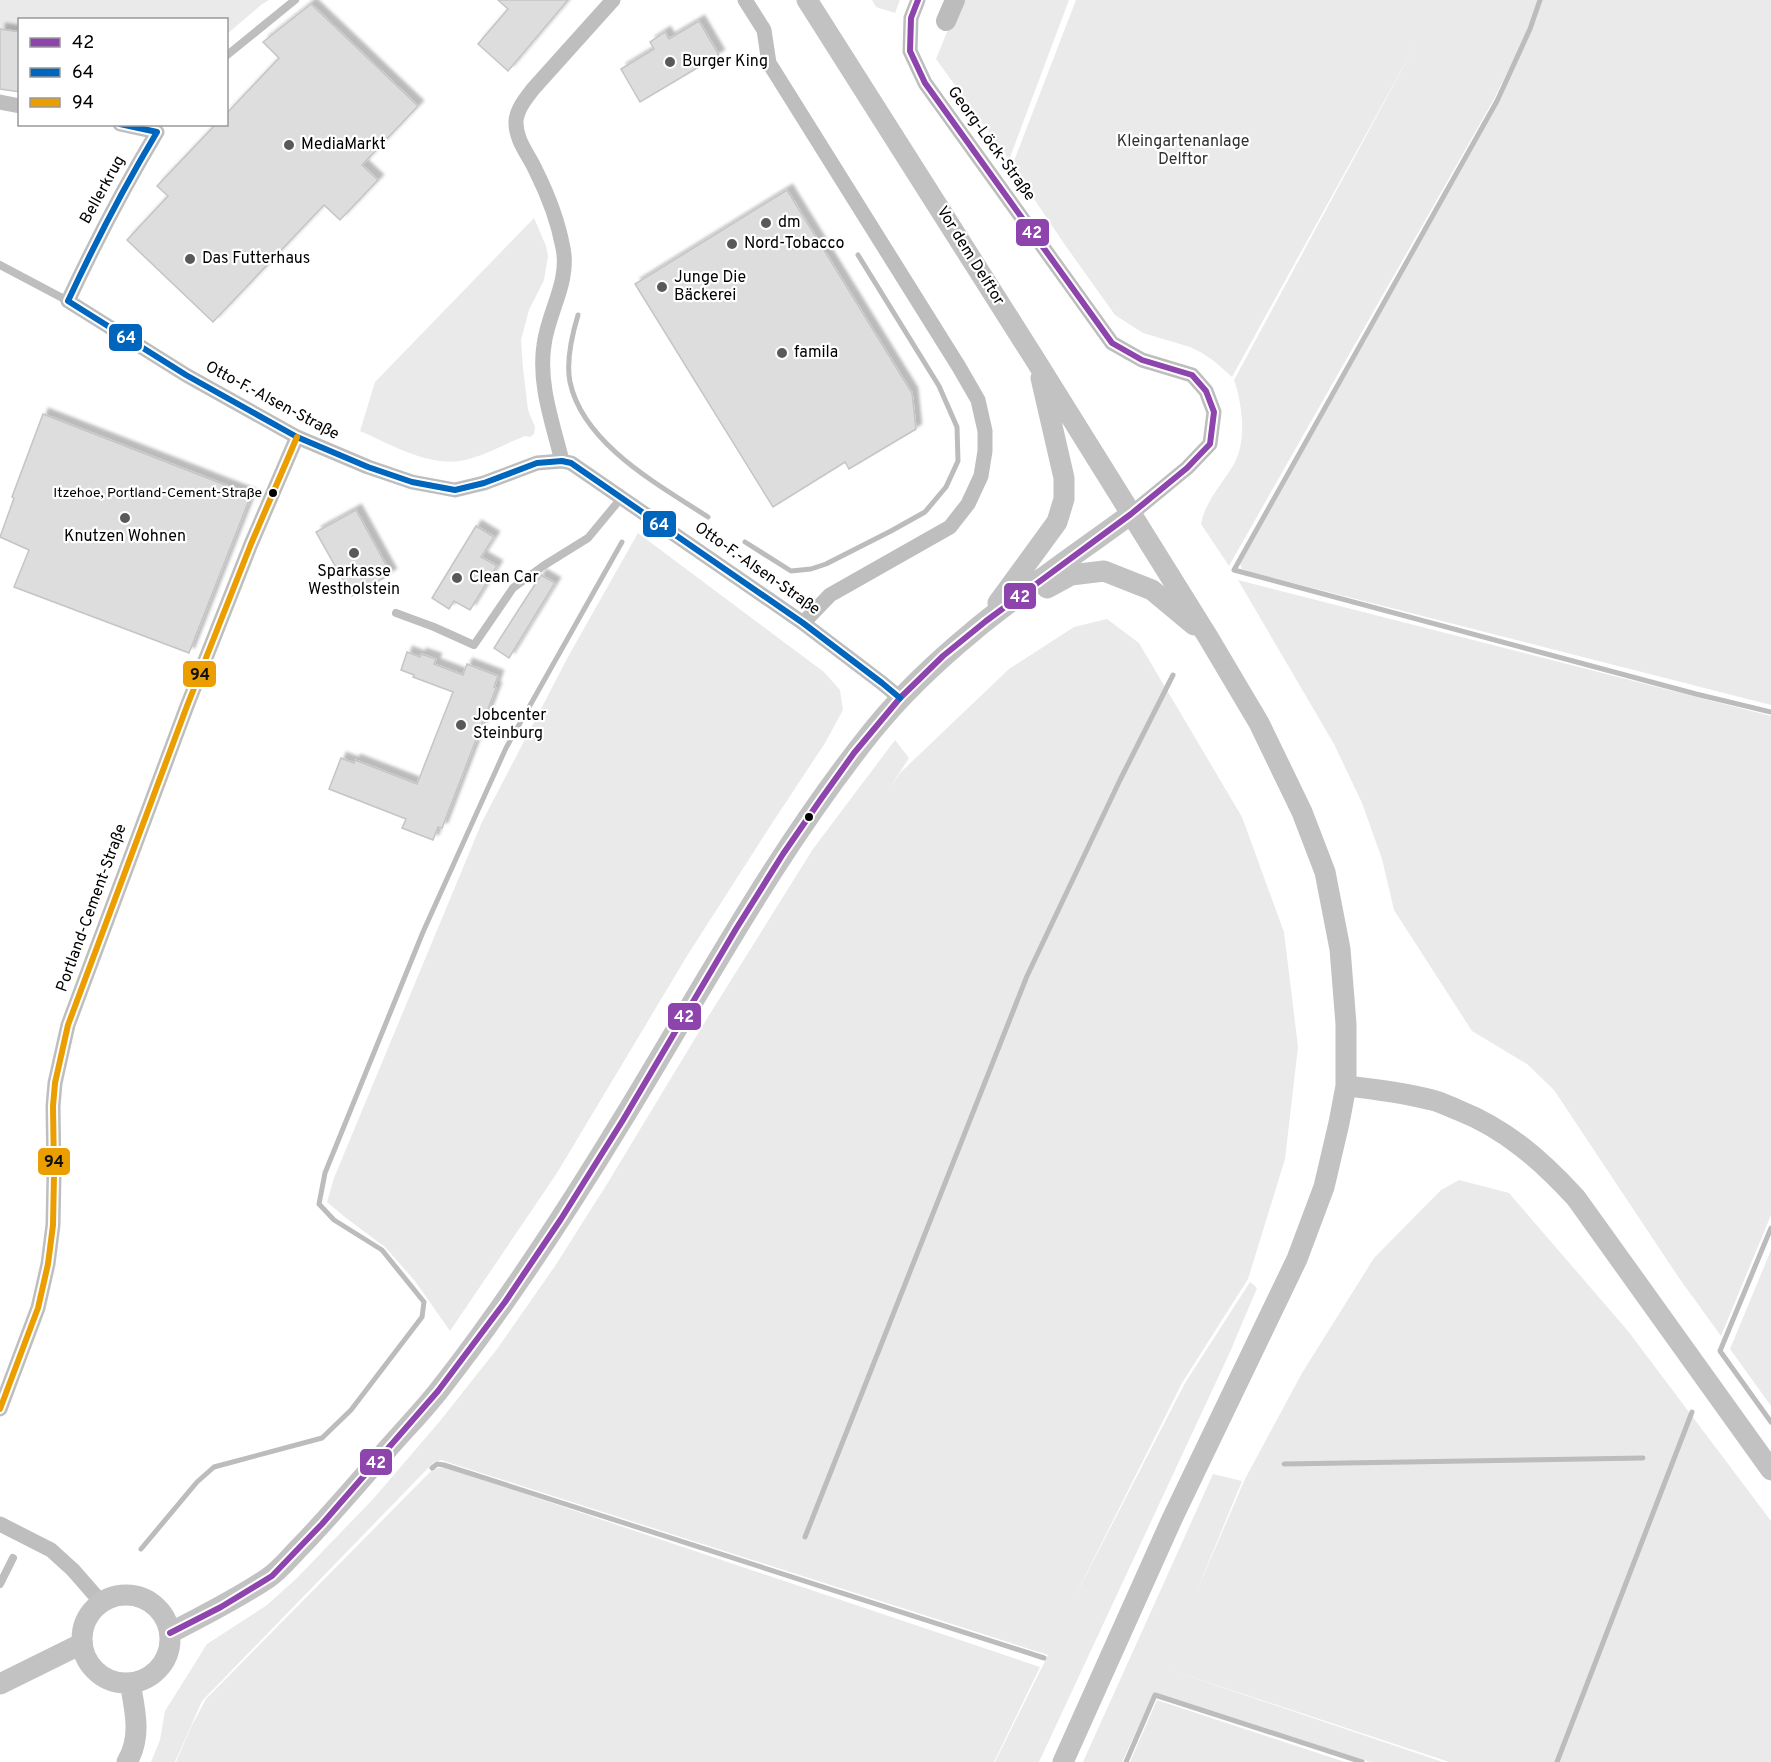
<svg xmlns="http://www.w3.org/2000/svg" width="1771" height="1762" viewBox="0 0 1771 1762" font-family="Overpass,sans-serif">
	<style>
		.green { fill: #eaeaea }
		.lines { fill: none; stroke-linecap: round; stroke-linejoin: round }
		.stream { stroke: #bcbcbc; stroke-width: 5 }
		.canal { stroke: #bcbcbc; stroke-width: 20 }
		.building { fill: #ddd; stroke: #c5c5c5; stroke-width: 1.5; filter: url(#shadow) }
		.lane { stroke: #bebebe; stroke-width: 8 }
		.street { stroke: #bebebe; stroke-width: 15 }
		.secondary { stroke: #c2c2c2; stroke-width: 21 }
		.bus-1-casing { stroke: #fff; stroke-width: 10 }
		.bus-2-casing { stroke: #fff; stroke-width: 10 }
		.bus-3-casing { stroke: #fff; stroke-width: 10 }
		.bus-1 { stroke: #8e44ad; stroke-width: 6 }
		.bus-2 { stroke: #0065bd; stroke-width: 6 }
		.bus-3 { stroke: #eb9e00; stroke-width: 6 }
		.poi-dot { fill: #595959; stroke: #fff; stroke-width: 2 }
		.bus-dot { fill: #000; stroke: #fff; stroke-width: 2 }
		.labels { text-anchor: middle; dominant-baseline: central; stroke-width: 4.5; stroke-linejoin: round; paint-order: stroke }
		.bus-label { font-size: 14px; fill: #000; stroke: #fff; text-anchor: end }
		.poi-label { font-size: 16px; fill: #000; stroke: #fff; text-anchor: start }
		.park-label { font-size: 16px; fill: #303030; stroke: #fff }
		.street-label { font-size: 16px; fill: #000; stroke: #fff }
		.line-badge { stroke: #fff; stroke-width: 2 }
		.badge-label { font-size: 16px; text-anchor: middle; font-weight: bold; fill: #fff }
		.pale-badge-label { font-size: 16px; text-anchor: middle; font-weight: bold; fill: #111 }
	</style>
	<defs>
		<filter id="shadow"><feDropShadow dx="5.5" dy="-5.5" stdDeviation="1.5" flood-color="#0004"/></filter>
	</defs>
	<rect width="100%" height="100%" fill="#fff"/>
	<path class="green" d="M 0,0 L 269,0 L 261,5 L 227,34 L 226,20 L 20,20 L 19,32 L 0,29 Z
		M 872,0 L 900,0 L 895,13 L 876,7 Z
		M 960,0 L 1069,0 L 1009,160 L 936,59 Z
		M 1076,0 L 1538,0 L 1529,28 L 1494,99 L 1229,566 L 1201,524 C 1206,499 1223,484 1235,462 C 1247,439 1242,403 1234,380 L 1419,38 L 1232,377 L 1214,361 L 1202,353 L 1190,347 L 1143,333 L 1115,315 L 1065,245 L 1012,166 Z
		M 1542,0 L 1771,0 L 1771,705 L 1258,574 L 1242,569 L 1240,564 L 1498,102 L 1532,30 Z
		M 534,218 L 546,246 L 548,256 L 544,280 L 529,310 L 521,340 L 523,368 L 528,410 L 535,427 L 534,434 L 530,437 L 525,436 C 507,443 490,453 472,458 C 434,471 395,446 360,431 L 375,382 Z
		M 638,533 L 824,672 L 840,690 L 843,710 L 825,743 L 767,831 L 687,956 L 557,1173 L 450,1331 L 415,1281 L 385,1247 L 346,1218 L 327,1202 L 334,1178 L 482,822 L 569,655 Z
		M 1238,580 L 1771,716 L 1771,1215 L 1721,1336 L 1679,1278 L 1554,1090 L 1527,1064 L 1472,1031 L 1394,910 L 1382,859 L 1362,803 L 1334,744 Z
		M 1107,619 L 1139,643 L 1242,817 L 1284,932 L 1298,1047 L 1285,1159 L 1248,1279 L 1182,1383 L 1070,1606 L 1185,1383 L 1250,1282 L 1257,1288 L 1230,1352 L 1039,1762 L 995,1762 L 1048,1655 L 441,1460 L 434,1462 L 202,1701 L 175,1762 L 151,1762 L 160,1740 L 165,1711 L 207,1644 L 267,1605 L 296,1579 L 374,1498 L 440,1421 L 497,1349 L 555,1266 L 607,1184 L 708,1017 L 813,849 L 895,740 L 909,758 L 889,789 L 901,772 L 1009,669 L 1074,627 Z
		M 1459,1180 L 1509,1193 L 1628,1331 L 1771,1521 L 1771,1762 L 1449,1762 L 1165,1668 L 1443,1762 L 1370,1762 L 1154,1693 L 1122,1762 L 1083,1762 L 1213,1474 L 1242,1481 L 1195,1595 L 1245,1479 L 1302,1373 L 1374,1258 L 1441,1190 Z
		M 1771,1250 L 1771,1406 L 1730,1349 Z
		M 445,1467 L 1040,1667 L 994,1762 L 176,1762 L 191,1727 L 206,1699 L 433,1469 Z
		M 1157,1700 L 1345,1762 L 1130,1762 Z"/>
	<g class="lines">
		<path class="stream" d="M 1540,0 L 1530,29 L 1497,101 L 1234,570 L 1696,694 L 1771,712
			M 578,315 C 572,335 566,362 570,382 C 583,444 659,485 708,517
			M 745,542 L 791,571 L 811,569 L 826,564 L 891,531 L 925,512 L 946,487 L 958,461 L 957,427 L 939,386 L 858,255
			M 1771,1228 L 1720,1351 L 1771,1422
			M 1284,1464 L 1643,1458
			M 432,1468 L 437,1464 L 444,1465 L 1044,1658
			M 805,1537 L 1027,976 L 1120,780 L 1173,675
			M 141,1549 L 197,1482 L 214,1467 L 322,1438 L 351,1410 L 422,1317 L 424,1302 L 382,1250 L 334,1220 L 319,1204 L 325,1173 L 423,932 L 506,748 L 622,542
			M 1126,1762 L 1155,1695 L 1362,1762
			M 1557,1762 L 1692,1412"/>
		<path class="canal" d="M 946,21 L 955,0"/>
	</g>
	<path class="building" d="M 498,0 L 568,0 L 508,71 L 478,44 L 508,9 Z
		M 311,4 L 418,106 L 362,165 L 378,180 L 340,220 L 324,205 L 213,322 L 127,240 L 168,196 L 157,186 L 216,124 L 226,124 L 226,114 L 279,58 L 263,42 Z
		M 699,21 L 719,55 L 640,102 L 621,69 L 654,49 L 650,42 L 665,32 L 669,39 Z
		M 0,29 L 20,32 L 20,92 L 0,89 Z
		M 787,190 L 912,393 L 916,429 L 849,469 L 845,462 L 773,507 L 635,284 Z
		M 43,414 L 251,495 L 189,653 L 14,587 L 29,550 L 0,537 L 14,498 L 12,497 Z
		M 356,510 L 391,574 L 352,596 L 316,532 Z
		M 476,526 L 494,537 L 481,557 L 497,566 L 470,610 L 454,601 L 449,609 L 432,598 Z
		M 541,575 L 555,583 L 509,658 L 494,648 Z
		M 407,652 L 420,657 L 421,654 L 436,659 L 434,664 L 463,675 L 467,664 L 498,676 L 494,687 L 496,688 L 442,828 L 438,827 L 433,840 L 402,828 L 406,819 L 329,789 L 341,758 L 354,763 L 355,760 L 417,784 L 453,692 L 413,677 L 414,675 L 401,670 Z"/>
	<g class="lines">
		<path class="lane" d="M 226,56 L 295,0
			M 0,265 L 68,301
			M 396,613 L 434,627 L 474,645 L 513,588 L 543,566 L 588,538 L 622,497
			M 0,1584 L 13,1558"/>
		<path class="street" d="M 745,0 L 764,30 L 769,63 L 959,367 L 978,400 L 985,431 L 985,451 L 981,476 L 968,504 L 950,527 L 830,595 L 803,623
			M 918,0 L 911,18 L 910,51 L 925,83 L 1112,343 L 1142,360 L 1192,375 L 1206,391 L 1214,412 L 1210,444 L 1187,468 L 1131,514
			M 0,102 L 20,106
			M 120,124 L 157,132 C 124,187 95,243 68,301 L 186,375 L 297,437 L 368,467 L 412,482 L 455,490 L 484,483 L 537,463 L 562,461 L 571,463 L 803,623 L 882,683 L 900,698
			M 562,461 C 553,424 538,384 544,345 C 548,312 570,282 563,248 C 558,221 548,195 536,171 C 529,155 515,140 516,121 C 517,109 526,98 533,89 L 613,0
			M 0,1409 L 38,1308 L 48,1264 L 53,1225 L 54,1175 L 53,1106 L 55,1083 L 68,1025 L 187,706 L 251,544 L 297,437
			M 0,1524 L 51,1550 L 73,1570 L 101,1602"/>
		<path class="secondary" d="M 807,0 L 1036,361 L 1208,637 L 1259,723 L 1302,812 L 1325,872 L 1340,949 L 1346,1024 L 1346,1086 L 1339,1123 L 1324,1187 L 1297,1259 L 1172,1519 L 1063,1762
			M 1047,588 L 1071,575 L 1104,571 L 1152,590 L 1194,625
			M 998,603 L 1057,522 L 1064,499 L 1064,478 L 1041,378
			M 1346,1086 C 1375,1089 1404,1093 1432,1100 C 1441,1102 1450,1107 1458,1110 C 1506,1129 1541,1160 1576,1198 L 1771,1470
			M82 1639a44 44 0 1 1 88 0a44 44 0 1 1-88 0Z
			M 170,1633 C 203,1616 237,1599 268,1578 C 280,1570 290,1557 300,1547 C 330,1516 357,1484 385,1452 C 403,1431 423,1411 440,1389 C 506,1305 565,1214 621,1122 C 702,990 775,852 873,730 C 944,642 1041,580 1131,514
			M 0,1684 L 81,1644
			M 127,1762 C 142,1737 135,1710 130,1683"/>
		<g class="bus-1-casing">
			<path id="bus-1" d="M 170,1633 L 221,1607 L 272,1576 L 322,1524 L 438,1391 L 505,1302 L 561,1219 L 623,1120 L 736,929 L 783,854 L 821,799 L 854,753 L 900,698 L 943,656 L 986,621 L 1131,514 L 1187,468 L 1210,444 L 1214,412 L 1206,391 L 1192,375 L 1142,360 L 1112,343 L 925,83 L 910,51 L 911,18 L 918,0"/>
		</g>
		<g class="bus-2-casing">
			<path id="bus-2" d="M 120,124 L 157,132 C 124,187 95,243 68,301 L 186,375 L 297,437 L 368,467 L 412,482 L 455,490 L 484,483 L 537,463 L 562,461 L 571,463 L 803,623 L 882,683 L 900,698"/>
		</g>
		<g class="bus-3-casing">
			<path id="bus-3" d="M 0,1409 L 38,1308 L 48,1264 L 53,1225 L 54,1175 L 53,1106 L 55,1083 L 68,1025 L 187,706 L 251,544 L 297,437"/>
		</g>
		<use href="#bus-1" class="bus-1"/>
		<use href="#bus-2" class="bus-2"/>
		<use href="#bus-3" class="bus-3"/>
	</g>
	<g class="poi-dot">
		<circle cx="670" cy="62" r="6"/>
		<circle cx="289" cy="145" r="6"/>
		<circle cx="766" cy="223" r="6"/>
		<circle cx="732" cy="244" r="6"/>
		<circle cx="190" cy="259" r="6"/>
		<circle cx="662" cy="287" r="6"/>
		<circle cx="782" cy="353" r="6"/>
		<circle cx="125" cy="518" r="6"/>
		<circle cx="354" cy="553" r="6"/>
		<circle cx="457" cy="578" r="6"/>
		<circle cx="461" cy="725" r="6"/>
	</g>
	<g class="bus-dot">
		<circle cx="273" cy="493" r="5"/>
		<circle cx="809" cy="817" r="5"/>
	</g>
	<g class="labels">
		<g class="bus-label">
			<text x="262" y="493">Itzehoe, Portland-Cement-Straße</text>
		</g>
		<g class="poi-label">
			<text x="682" y="62">Burger King</text>
			<text x="301" y="145">MediaMarkt</text>
			<text x="778" y="223">dm</text>
			<text x="744" y="244">Nord-Tobacco</text>
			<text x="202" y="259">Das Futterhaus</text>
			<text x="674" y="278">Junge Die<tspan x="674" dy="18">Bäckerei</tspan></text>
			<text x="794" y="353">famila</text>
			<text x="125" y="537" text-anchor="middle">Knutzen Wohnen</text>
			<text x="354" y="572" text-anchor="middle">Sparkasse<tspan x="354" dy="18">Westholstein</tspan></text>
			<text x="469" y="578">Clean Car</text>
			<text x="473" y="716">Jobcenter<tspan x="473" dy="18">Steinburg</tspan></text>
		</g>
		<g class="park-label">
			<text x="1183" y="142">Kleingartenanlage<tspan x="1183" dy="18">Delftor</tspan></text>
		</g>
		<g class="street-label">
			<text transform="translate(991 144) rotate(54)">Georg-Löck-Straße</text>
			<text transform="translate(103 190) rotate(-61)">Bellerkrug</text>
			<text transform="translate(970 256) rotate(58)">Vor dem Delftor</text>
			<text transform="translate(272 401) rotate(28)">Otto-F.-Alsen-Straße</text>
			<text transform="translate(757 569) rotate(35)">Otto-F.-Alsen-Straße</text>
			<text transform="translate(92 908) rotate(-70)">Portland-Cement-Straße</text>
		</g>
	</g>
	<g class="line-badge">
		<rect x="1015" y="218" width="35" height="29" rx="6" fill="#8e44ad"/>
		<rect x="108" y="323" width="35" height="29" rx="6" fill="#0065bd"/>
		<rect x="642" y="510" width="35" height="28" rx="6" fill="#0065bd"/>
		<rect x="1003" y="582" width="34" height="28" rx="6" fill="#8e44ad"/>
		<rect x="182" y="660" width="35" height="28" rx="6" fill="#eb9e00"/>
		<rect x="667" y="1002" width="35" height="29" rx="6" fill="#8e44ad"/>
		<rect x="37" y="1147" width="34" height="29" rx="6" fill="#eb9e00"/>
		<rect x="359" y="1448" width="34" height="28" rx="6" fill="#8e44ad"/>
	</g>
	<g class="badge-label">
		<text x="1032" y="238">42</text>
		<text x="126" y="343">64</text>
		<text x="659" y="530">64</text>
		<text x="1020" y="602">42</text>
		<text x="684" y="1022">42</text>
		<text x="376" y="1468">42</text>
	</g>
	<g class="pale-badge-label">
		<text x="200" y="680">94</text>
		<text x="54" y="1167">94</text>
	</g>
	<rect x="18" y="18" width="210" height="108" fill="#ffffff" stroke="#999999" stroke-width="1.5"/>
	<rect x="30" y="38" width="30" height="9" fill="#8e44ad" stroke="#999999" stroke-width="1.5"/>
	<text x="72" y="48" font-size="18" fill="#000000">42</text>
	<rect x="30" y="68" width="30" height="9" fill="#0065bd" stroke="#999999" stroke-width="1.5"/>
	<text x="72" y="78" font-size="18" fill="#000000">64</text>
	<rect x="30" y="98" width="30" height="9" fill="#eb9e00" stroke="#999999" stroke-width="1.5"/>
	<text x="72" y="108" font-size="18" fill="#000000">94</text>
</svg>
